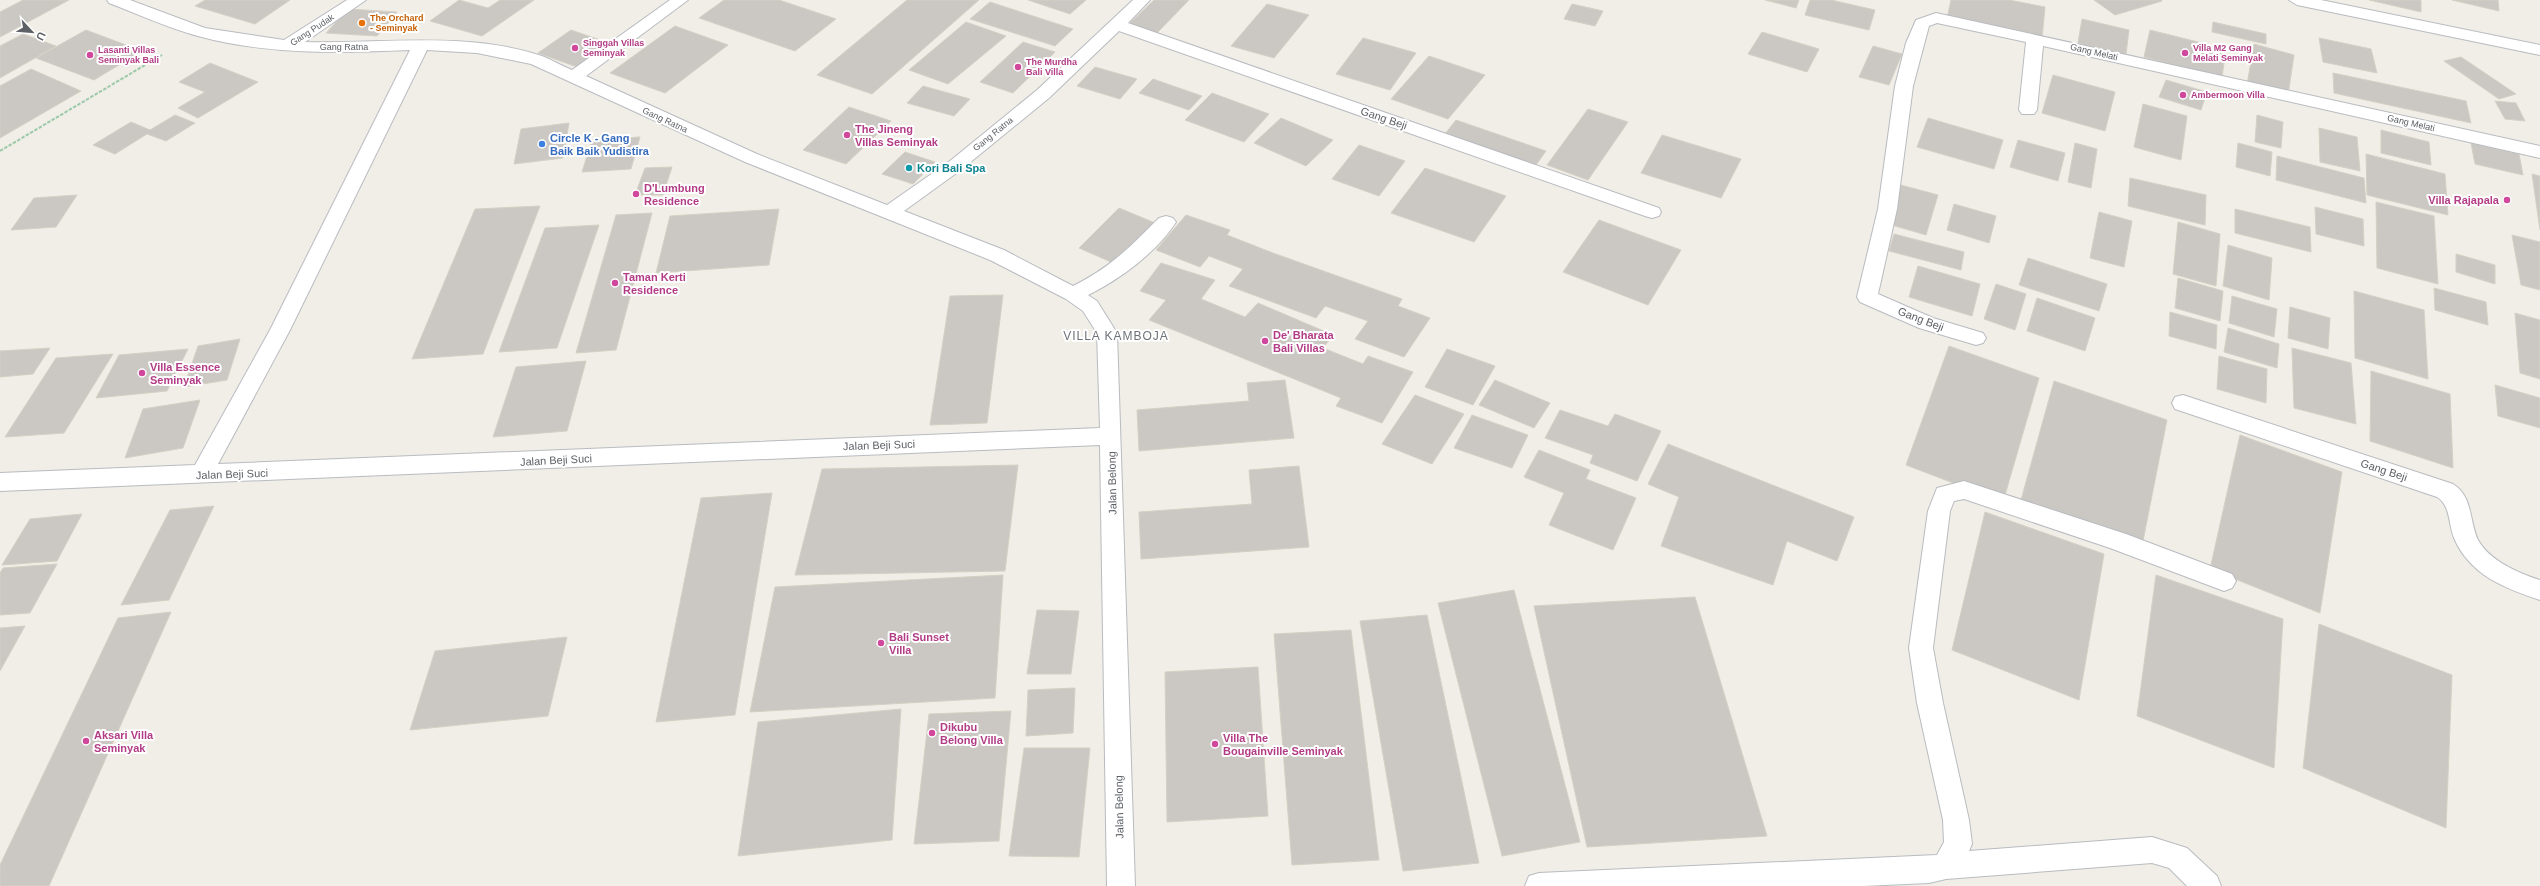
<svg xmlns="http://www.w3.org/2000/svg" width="2540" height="886" viewBox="0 0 2540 886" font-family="Arial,sans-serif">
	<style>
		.building { fill: #cbc8c3; stroke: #d5d0c4 }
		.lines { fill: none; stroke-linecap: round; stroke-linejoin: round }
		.minor-casing { stroke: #b8bbc0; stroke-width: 2 }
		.path { stroke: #9bc9aa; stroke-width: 2; stroke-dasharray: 3.5 1.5; stroke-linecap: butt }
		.minor { fill: #fff; fill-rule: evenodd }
		.food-dot { fill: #e8710a; stroke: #fff; stroke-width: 1.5 }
		.hotel-dot { fill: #d1479c; stroke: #fff; stroke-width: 1.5 }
		.shop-dot { fill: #3f7fe0; stroke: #fff; stroke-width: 1.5 }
		.culture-dot { fill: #0f9aa8; stroke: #fff; stroke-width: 1.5 }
		.labels { text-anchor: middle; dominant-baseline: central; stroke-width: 4; stroke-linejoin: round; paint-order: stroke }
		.far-food-label { font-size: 9px; font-weight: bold; fill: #c56008; stroke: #fff; text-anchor: start }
		.far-street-label { font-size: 9px; fill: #5d6166; stroke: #fff }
		.far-hotel-label { font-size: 9px; font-weight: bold; fill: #b23c85; stroke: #fff; text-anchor: start }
		.street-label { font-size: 11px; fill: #5d6166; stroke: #fff }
		.hotel-label { font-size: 11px; font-weight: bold; fill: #b23c85; stroke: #fff; text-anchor: start }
		.shop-label { font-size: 11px; font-weight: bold; fill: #366cbe; stroke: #fff; text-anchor: start }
		.culture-label { font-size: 11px; font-weight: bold; fill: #0d838f; stroke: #fff; text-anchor: start }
		.neighbourhood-label { font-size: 12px; letter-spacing: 1px; fill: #6e7378; stroke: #fff }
	</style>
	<rect width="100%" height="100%" fill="#f0eee6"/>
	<path class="building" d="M 23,0 L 69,0 L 0,37 L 0,12 Z
		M 205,0 L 290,0 L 255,24 L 195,6 Z
		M 459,0 L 488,8 L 500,0 L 534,0 L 482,36 L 430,21 Z
		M 724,0 L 779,0 L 836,19 L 795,51 L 699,18 Z
		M 907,0 L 979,0 L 872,94 L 817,75 Z
		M 1028,0 L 1086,0 L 1070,14 Z
		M 1154,0 L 1189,0 L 1157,33 L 1129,24 Z
		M 1765,0 L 1799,0 L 1796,8 Z
		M 1810,0 L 1831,0 L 1875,10 L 1869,30 L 1805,15 Z
		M 1951,0 L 2009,0 L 2045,7 L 2042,39 L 1947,18 Z
		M 2094,0 L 2161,0 L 2162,1 L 2115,15 Z
		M 2369,0 L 2421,0 L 2421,12 Z
		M 2452,0 L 2498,0 L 2499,11 Z
		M 990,2 L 1073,29 L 1055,46 L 970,19 Z
		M 1267,4 L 1309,15 L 1274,58 L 1231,46 Z
		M 1572,4 L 1603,11 L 1595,26 L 1564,19 Z
		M 348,9 L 397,12 L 377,36 L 326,33 Z
		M 2082,19 L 2129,30 L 2126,54 L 2078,43 Z
		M 966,22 L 1006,36 L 948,84 L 909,70 Z
		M 2213,22 L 2266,34 L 2266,44 L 2212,32 Z
		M 675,26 L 728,45 L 665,93 L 610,73 Z
		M 86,30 L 142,51 L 94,80 L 36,58 Z
		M 571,30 L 612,44 L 580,68 L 538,53 Z
		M 2150,30 L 2226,49 L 2222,77 L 2144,57 Z
		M 1762,32 L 1819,49 L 1807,72 L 1748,54 Z
		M 23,34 L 56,46 L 0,78 L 0,46 Z
		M 1363,38 L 1416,53 L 1390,90 L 1336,74 Z
		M 2319,38 L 2371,49 L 2377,73 L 2323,62 Z
		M 1023,42 L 1055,52 L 1013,93 L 980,82 Z
		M 2254,44 L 2294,55 L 2288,95 L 2247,85 Z
		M 1873,46 L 1902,54 L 1889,85 L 1859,77 Z
		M 1429,56 L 1485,75 L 1448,119 L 1391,99 Z
		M 2461,57 L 2516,94 L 2499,99 L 2444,61 Z
		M 210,63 L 258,82 L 198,118 L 178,108 L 205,92 L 179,82 Z
		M 1095,67 L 1137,79 L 1120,99 L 1077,86 Z
		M 31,69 L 81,91 L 0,138 L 0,86 Z
		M 2333,73 L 2466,101 L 2471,123 L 2334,93 Z
		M 2053,75 L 2115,92 L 2105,131 L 2042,113 Z
		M 1153,79 L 1202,96 L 1189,110 L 1139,93 Z
		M 2166,80 L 2207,92 L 2201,110 L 2159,97 Z
		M 923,86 L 970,99 L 954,116 L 907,103 Z
		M 1212,93 L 1269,114 L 1244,142 L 1185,120 Z
		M 2495,101 L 2516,103 L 2525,121 L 2505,119 Z
		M 2143,104 L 2187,116 L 2181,160 L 2134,147 Z
		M 849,107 L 891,121 L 846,164 L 803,150 Z
		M 1588,109 L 1628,122 L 1588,180 L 1547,165 Z
		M 175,115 L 195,123 L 166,141 L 147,134 L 115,154 L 93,145 L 131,122 L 150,130 Z
		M 2257,115 L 2283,122 L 2281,148 L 2255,142 Z
		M 1281,118 L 1333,140 L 1306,166 L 1254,143 Z
		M 1928,118 L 2003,140 L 1994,169 L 1917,147 Z
		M 1456,120 L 1546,151 L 1536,165 L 1445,134 Z
		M 569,123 L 563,158 L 514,164 L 521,129 Z
		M 2319,128 L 2357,137 L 2360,171 L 2320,162 Z
		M 2381,130 L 2429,142 L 2431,165 L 2381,153 Z
		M 1662,135 L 1741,159 L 1721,198 L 1641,173 Z
		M 640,137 L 631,169 L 582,172 L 592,140 Z
		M 2018,140 L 2065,153 L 2058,181 L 2010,167 Z
		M 2075,143 L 2097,149 L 2091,188 L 2068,182 Z
		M 2238,143 L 2272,152 L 2270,176 L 2236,167 Z
		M 2471,143 L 2519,154 L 2523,175 L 2475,164 Z
		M 1359,145 L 1405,161 L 1379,196 L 1332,179 Z
		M 905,152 L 935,162 L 913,184 L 882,174 Z
		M 2366,154 L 2445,174 L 2448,215 L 2367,195 Z
		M 2277,156 L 2364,178 L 2366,203 L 2276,180 Z
		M 672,167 L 663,195 L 635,195 L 645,168 Z
		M 1425,168 L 1506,196 L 1474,242 L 1391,213 Z
		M 2532,174 L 2540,176 L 2540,230 Z
		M 2130,178 L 2206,195 L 2205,225 L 2128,206 Z
		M 1897,184 L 1938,195 L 1926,235 L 1885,223 Z
		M 77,195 L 56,227 L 11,230 L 34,198 Z
		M 2376,202 L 2434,216 L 2438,284 L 2377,268 Z
		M 1954,204 L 1996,216 L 1989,243 L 1947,230 Z
		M 540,206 L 483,354 L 412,359 L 475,209 Z
		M 2315,207 L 2363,219 L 2364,246 L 2316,234 Z
		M 1119,208 L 1160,225 L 1120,266 L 1079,248 Z
		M 779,209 L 769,265 L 656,273 L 670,216 Z
		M 2235,209 L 2310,227 L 2311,252 L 2235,233 Z
		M 2099,212 L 2132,221 L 2124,267 L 2090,258 Z
		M 652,213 L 616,350 L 576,353 L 616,215 Z
		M 1186,215 L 1230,230 L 1227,235 L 1273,253 L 1402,299 L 1398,306 L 1430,318 L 1404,357 L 1355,339 L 1368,321 L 1325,306 L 1316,318 L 1229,286 L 1243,269 L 1209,256 L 1200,267 L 1156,250 Z
		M 1599,220 L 1681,250 L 1648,305 L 1563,272 Z
		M 2178,222 L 2220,234 L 2216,286 L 2173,274 Z
		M 599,225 L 557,348 L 499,352 L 545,228 Z
		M 1894,234 L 1964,252 L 1961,270 L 1889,251 Z
		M 2512,235 L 2540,242 L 2540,290 L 2521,285 Z
		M 2228,245 L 2272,258 L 2269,300 L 2223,286 Z
		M 2456,254 L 2495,265 L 2495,284 L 2456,272 Z
		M 2028,258 L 2107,284 L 2099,311 L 2019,285 Z
		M 1161,263 L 1215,280 L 1201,299 L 1245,317 L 1258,303 L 1333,335 L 1323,348 L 1363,364 L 1368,356 L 1413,372 L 1382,423 L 1336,406 L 1341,398 L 1149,320 L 1166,300 L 1140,291 Z
		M 1918,266 L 1980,284 L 1972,316 L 1909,297 Z
		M 2178,278 L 2223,291 L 2220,321 L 2175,308 Z
		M 1996,284 L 2026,294 L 2015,330 L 1984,319 Z
		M 2434,288 L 2486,302 L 2488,325 L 2435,310 Z
		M 2354,291 L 2424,310 L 2428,379 L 2355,358 Z
		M 1003,295 L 987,423 L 930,425 L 950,296 Z
		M 2232,296 L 2277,309 L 2274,337 L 2229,323 Z
		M 2037,298 L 2095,318 L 2085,351 L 2027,331 Z
		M 2290,307 L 2330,318 L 2328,349 L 2288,338 Z
		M 2170,312 L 2217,325 L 2216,349 L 2169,336 Z
		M 2515,313 L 2540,320 L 2540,379 L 2520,373 Z
		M 2228,328 L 2279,344 L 2277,368 L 2224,352 Z
		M 240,339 L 227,380 L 184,387 L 198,346 Z
		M 1949,346 L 2039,378 L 2003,502 L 1906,465 Z
		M 50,348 L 33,374 L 0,377 L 0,351 Z
		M 2292,348 L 2351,363 L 2356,424 L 2294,408 Z
		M 188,349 L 167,391 L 96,398 L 119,355 Z
		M 1447,349 L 1495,366 L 1473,405 L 1425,387 Z
		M 113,354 L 64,433 L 5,437 L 56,358 Z
		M 2219,356 L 2267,369 L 2266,403 L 2217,389 Z
		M 586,361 L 567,431 L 493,437 L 516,367 Z
		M 2371,371 L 2450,394 L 2453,468 L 2370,441 Z
		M 1285,380 L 1294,438 L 1139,451 L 1137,410 L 1249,401 L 1247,383 Z
		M 1495,380 L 1550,403 L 1534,428 L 1479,405 Z
		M 2054,381 L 2167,420 L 2142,546 L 2021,500 Z
		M 2495,385 L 2540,398 L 2540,428 L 2498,416 Z
		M 1415,395 L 1464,414 L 1432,464 L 1382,444 Z
		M 200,400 L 183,448 L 125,458 L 143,409 Z
		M 1560,410 L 1608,426 L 1615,414 L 1661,431 L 1637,481 L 1590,463 L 1593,455 L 1545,438 Z
		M 1472,415 L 1528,435 L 1512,468 L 1454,448 Z
		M 2240,435 L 2342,472 L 2320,613 L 2210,569 Z
		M 1668,444 L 1854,517 L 1837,561 L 1787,541 L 1773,585 L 1661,546 L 1679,497 L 1648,484 Z
		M 1539,450 L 1590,470 L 1586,479 L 1636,498 L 1613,550 L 1549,525 L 1564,493 L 1524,477 Z
		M 1018,465 L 1005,571 L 795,575 L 822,469 Z
		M 1299,466 L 1309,547 L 1141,559 L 1139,512 L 1252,504 L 1249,470 Z
		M 772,493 L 735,715 L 656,722 L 701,498 Z
		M 214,506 L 169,600 L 121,605 L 170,510 Z
		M 1985,512 L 2104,554 L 2079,700 L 1952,650 Z
		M 82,514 L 57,561 L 2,565 L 30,519 Z
		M 57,564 L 30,613 L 0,615 L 0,573 L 3,568 Z
		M 1003,575 L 995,698 L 750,712 L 775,587 Z
		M 2156,575 L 2283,619 L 2274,768 L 2137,716 Z
		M 1514,590 L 1580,842 L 1502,856 L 1438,603 Z
		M 1695,597 L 1767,836 L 1587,847 L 1534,606 Z
		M 1037,610 L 1079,611 L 1071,674 L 1027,674 Z
		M 171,612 L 49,886 L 0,886 L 0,865 L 118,618 Z
		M 1427,615 L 1479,863 L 1403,871 L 1360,621 Z
		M 2319,624 L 2452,675 L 2446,828 L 2303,768 Z
		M 25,626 L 0,671 L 0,628 Z
		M 1351,630 L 1379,860 L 1292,865 L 1274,634 Z
		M 567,637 L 548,716 L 410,730 L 435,651 Z
		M 1258,667 L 1268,816 L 1167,822 L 1165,672 Z
		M 1075,688 L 1073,733 L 1026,736 L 1028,690 Z
		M 901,709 L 892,840 L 738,856 L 758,722 Z
		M 1011,711 L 999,841 L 914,844 L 929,714 Z
		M 1024,748 L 1090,748 L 1079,857 L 1009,856 Z"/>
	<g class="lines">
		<g class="minor-casing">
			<path id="minor" d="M 107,0 L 130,0 L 205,28 L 284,40 L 347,0 L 366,0 L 305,42 C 382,44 467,31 542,56 C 552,60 562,66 572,70 L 670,0 L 688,0 L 586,76 L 757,154 L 887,205 L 950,161 L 1037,90 L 1133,0 L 1150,0 L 1128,23 L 1659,208 L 1661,212 L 1659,216 L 1652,218 L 1645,216 L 1119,31 L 1049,98 L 962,169 L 904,211 L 1004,250 L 1073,286 C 1111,267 1130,247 1159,218 L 1166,216 L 1173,218 L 1176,222 C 1157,252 1119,280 1088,295 L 1097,301 L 1117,333 L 1135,886 L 1107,886 L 1100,445 L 0,491 L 0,473 L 195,465 L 270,330 L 410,50 C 339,53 267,55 198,36 C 168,28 138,14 109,3 ZM 427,50 L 477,53 L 531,64 L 745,162 L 990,260 L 1066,299 L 1083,311 L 1097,333 L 1100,428 L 218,464 L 290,330 Z
				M 2289,0 L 2321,0 L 2540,45 L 2540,55 L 2297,5 Z
				M 1936,13 L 2540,146 L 2540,158 L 2043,46 L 2037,110 L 2034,114 L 2022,114 L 2019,110 L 2026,42 L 1937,23 L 1929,26 L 1913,86 L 1897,209 L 1878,294 L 1933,318 L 1983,333 L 1986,338 L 1983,343 L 1976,345 L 1919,328 L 1860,302 L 1857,297 L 1878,209 L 1895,86 L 1906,43 L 1916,20 Z
				M 2183,395 L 2453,484 C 2473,496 2469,521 2478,540 C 2490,561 2518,573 2540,580 L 2540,600 C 2504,588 2470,575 2454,538 C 2448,523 2451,506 2437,497 L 2175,409 L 2172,403 L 2175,397 Z
				M 1964,481 L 2126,534 L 2232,574 L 2236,581 L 2232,588 L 2224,591 L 2110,548 L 1964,499 L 1954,501 L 1950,511 L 1933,648 L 1943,703 L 1969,820 L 1972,844 L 1969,851 L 2152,837 L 2187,848 L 2217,876 L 2221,886 L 2187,886 L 2169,868 L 2152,863 L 1946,879 L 1929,883 L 1863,886 L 1525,886 L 1529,876 L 1539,873 L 1937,855 L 1944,842 L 1943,820 L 1917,703 L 1909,648 L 1928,511 L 1937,488 Z"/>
		</g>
		<path class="path" d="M 0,151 L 162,55"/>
		<use href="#minor" class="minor"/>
	</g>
	<circle class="food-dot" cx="362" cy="23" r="4"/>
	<g class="hotel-dot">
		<circle cx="575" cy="48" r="4"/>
		<circle cx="2185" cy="53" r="4"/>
		<circle cx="90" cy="55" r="4"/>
		<circle cx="1018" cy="67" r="4"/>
		<circle cx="2183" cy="95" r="4"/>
		<circle cx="847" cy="135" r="4"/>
		<circle cx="636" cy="194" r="4"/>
		<circle cx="2507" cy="200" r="4"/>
		<circle cx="615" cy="283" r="4"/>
		<circle cx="1265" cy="341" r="4"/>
		<circle cx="142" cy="373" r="4"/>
		<circle cx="881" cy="643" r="4"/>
		<circle cx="932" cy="733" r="4"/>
		<circle cx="86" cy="741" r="4"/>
		<circle cx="1215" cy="744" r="4"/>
	</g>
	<circle class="shop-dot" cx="542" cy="144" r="4"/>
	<circle class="culture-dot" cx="909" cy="168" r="4"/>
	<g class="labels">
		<g class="far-food-label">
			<text x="370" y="18">The Orchard<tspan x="370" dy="10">- Seminyak</tspan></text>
		</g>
		<g class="far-street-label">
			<text transform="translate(312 30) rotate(-33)">Gang Pudak</text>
			<text x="344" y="47">Gang Ratna</text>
			<text transform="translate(2094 52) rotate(13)">Gang Melati</text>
			<text transform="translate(665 120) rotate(25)">Gang Ratna</text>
			<text transform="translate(2411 123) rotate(13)">Gang Melati</text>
			<text transform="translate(993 134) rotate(-39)">Gang Ratna</text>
		</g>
		<g class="far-hotel-label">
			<text x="583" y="43">Singgah Villas<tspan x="583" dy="10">Seminyak</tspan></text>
			<text x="2193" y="48">Villa M2 Gang<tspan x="2193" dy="10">Melati Seminyak</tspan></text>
			<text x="98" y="50">Lasanti Villas<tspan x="98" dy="10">Seminyak Bali</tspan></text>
			<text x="1026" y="62">The Murdha<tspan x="1026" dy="10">Bali Villa</tspan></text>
			<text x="2191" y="95">Ambermoon Villa</text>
		</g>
		<g class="street-label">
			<text transform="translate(1384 118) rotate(19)">Gang Beji</text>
			<text transform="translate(1921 319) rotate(21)">Gang Beji</text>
			<text transform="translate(879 445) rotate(-2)">Jalan Beji Suci</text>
			<text transform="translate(556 460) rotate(-3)">Jalan Beji Suci</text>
			<text transform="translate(2384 470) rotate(18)">Gang Beji</text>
			<text transform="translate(232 474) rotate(-2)">Jalan Beji Suci</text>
			<text transform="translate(1112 483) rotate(-91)">Jalan Belong</text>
			<text transform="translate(1119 807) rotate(-91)">Jalan Belong</text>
		</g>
		<g class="hotel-label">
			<text x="855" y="129">The Jineng<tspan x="855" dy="13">Villas Seminyak</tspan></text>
			<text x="644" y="188">D'Lumbung<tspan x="644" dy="13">Residence</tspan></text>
			<text x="2499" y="200" text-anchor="end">Villa Rajapala</text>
			<text x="623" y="277">Taman Kerti<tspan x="623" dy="13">Residence</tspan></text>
			<text x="1273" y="335">De' Bharata<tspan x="1273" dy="13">Bali Villas</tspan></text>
			<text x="150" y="367">Villa Essence<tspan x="150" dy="13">Seminyak</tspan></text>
			<text x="889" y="637">Bali Sunset<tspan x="889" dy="13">Villa</tspan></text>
			<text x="940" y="727">Dikubu<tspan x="940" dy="13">Belong Villa</tspan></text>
			<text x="94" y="735">Aksari Villa<tspan x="94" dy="13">Seminyak</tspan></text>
			<text x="1223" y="738">Villa The<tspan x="1223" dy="13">Bougainville Seminyak</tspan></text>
		</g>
		<g class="shop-label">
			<text x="550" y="138">Circle K - Gang<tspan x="550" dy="13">Baik Baik Yudistira</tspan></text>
		</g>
		<g class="culture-label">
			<text x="917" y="168">Kori Bali Spa</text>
		</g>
		<g class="neighbourhood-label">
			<text x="1116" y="336">VILLA KAMBOJA</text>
		</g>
	</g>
	<g transform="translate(32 32) rotate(116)" stroke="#ffffff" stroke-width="3" paint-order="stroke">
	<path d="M0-3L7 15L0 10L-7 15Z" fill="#5d6166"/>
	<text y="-6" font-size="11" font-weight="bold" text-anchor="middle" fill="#5d6166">U</text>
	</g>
</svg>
